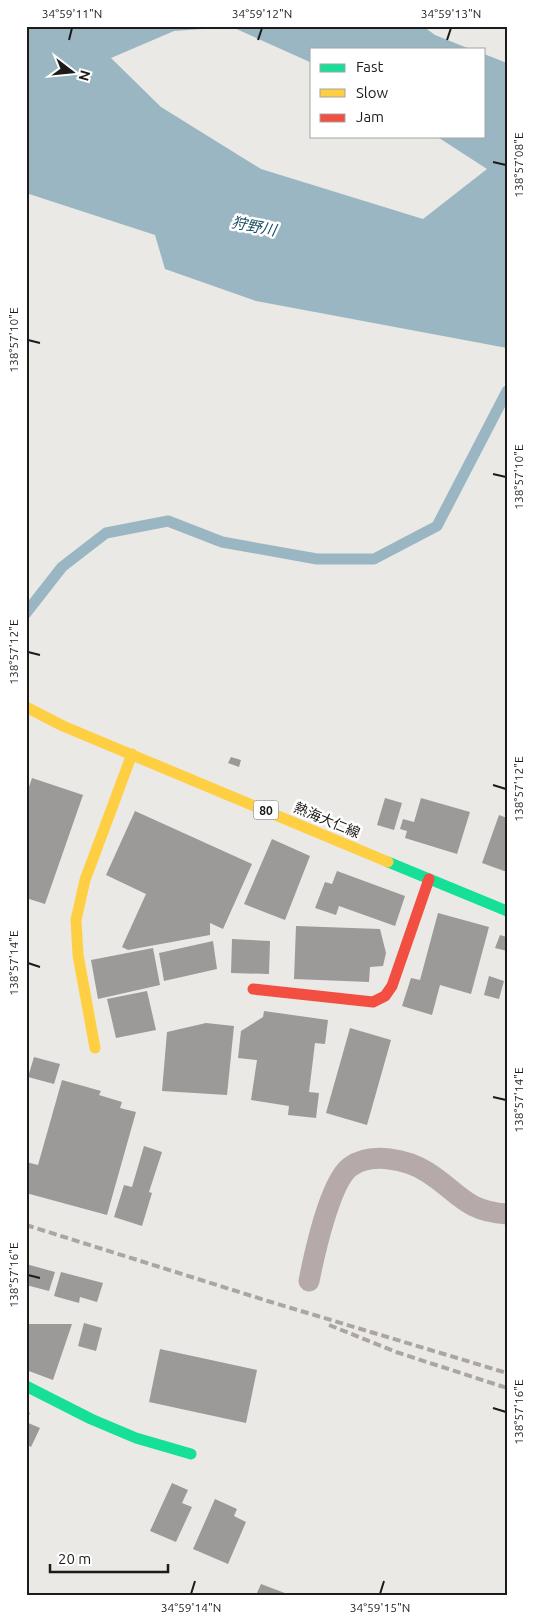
<svg xmlns="http://www.w3.org/2000/svg" width="533" height="1621" viewBox="0 0 533 1621" font-family="Ubuntu,'Noto Sans JP',sans-serif">
	<style>
		.water { fill: #9ab6c3 }
		.lines { fill: none; stroke-linecap: round; stroke-linejoin: round }
		.stream { stroke: #9ab6c3; stroke-width: 11 }
		.building { fill: #9b9a99 }
		.lane { stroke: #b5aaa9; stroke-width: 21 }
		.fast { stroke: #16e098; stroke-width: 11 }
		.slow { stroke: #ffcf43; stroke-width: 11 }
		.jam { stroke: #f24e42; stroke-width: 11 }
		.rail { stroke: #aca5a4; stroke-width: 4; stroke-dasharray: 8 4; stroke-linecap: butt }
		.ticks { fill: none; stroke: #1c1b19; stroke-width: 2 }
		.labels { text-anchor: middle; dominant-baseline: central; stroke-width: 5; stroke-linejoin: round; paint-order: stroke }
		.shield { fill: #fff; stroke: #605f5e; stroke-width: 1 }
		.shield-label { font-size: 12px; font-weight: bold; fill: #1c1b19 }
		.street-label { font-size: 14px; fill: #1c1b19; stroke: #fff }
		.water-label { font-size: 15px; font-style: italic; fill: #174d62; stroke: #fff }
		.neatline { fill: none; stroke: #1c1b19; stroke-width: 2 }
		.ticks-label { font-size: 12px; text-anchor: middle; fill: #1c1b19 }
	</style>
	<rect width="100%" height="100%" fill="#eae9e5"/>
	<path class="water" d="M 26,26 L 423,26 L 435,35 L 470,49 L 312,49 L 312,63 L 232,27 L 174,31 L 111,58 L 161,107 L 261,169 L 423,219 L 487,169 L 436,136 L 484,136 L 484,54 L 507,63 L 507,348 L 256,301 L 165,269 L 155,235 L 26,193 Z"/>
	<g class="lines">
		<path class="stream" d="M 26,613 L 62,567 L 106,533 L 168,521 L 222,542 L 317,559 L 374,559 L 437,526 L 507,391"/>
	</g>
	<path class="building" d="M 231,757 L 241,760 L 239,767 L 228,763 Z
		M 32,778 L 83,795 L 45,904 L 26,898 L 26,796 Z
		M 385,798 L 402,803 L 394,830 L 377,825 Z
		M 421,798 L 470,812 L 457,854 L 405,838 L 407,831 L 400,829 L 403,819 L 414,822 Z
		M 135,811 L 252,864 L 223,929 L 210,923 L 210,935 L 128,950 L 122,947 L 146,894 L 106,875 Z
		M 499,815 L 507,818 L 507,872 L 482,863 Z
		M 272,839 L 310,856 L 285,920 L 244,904 Z
		M 337,871 L 405,896 L 395,926 L 339,906 L 336,915 L 315,908 L 325,882 L 332,884 Z
		M 438,913 L 489,927 L 471,994 L 440,985 L 432,1015 L 402,1006 L 411,978 L 420,980 Z
		M 296,926 L 380,929 L 386,953 L 383,966 L 370,967 L 369,982 L 294,979 Z
		M 500,935 L 507,937 L 507,951 L 495,948 Z
		M 232,939 L 270,941 L 269,974 L 231,973 Z
		M 213,941 L 217,969 L 164,981 L 159,953 Z
		M 153,948 L 160,985 L 98,999 L 91,960 Z
		M 489,976 L 504,981 L 499,999 L 484,995 Z
		M 147,991 L 156,1030 L 116,1038 L 107,999 Z
		M 264,1011 L 328,1020 L 325,1044 L 315,1043 L 309,1092 L 319,1093 L 316,1118 L 288,1115 L 289,1106 L 251,1100 L 257,1060 L 238,1058 L 241,1031 L 263,1017 Z
		M 206,1023 L 234,1026 L 227,1095 L 162,1091 L 167,1032 Z
		M 350,1028 L 391,1040 L 367,1125 L 326,1113 Z
		M 34,1057 L 60,1064 L 54,1084 L 28,1077 Z
		M 62,1080 L 101,1091 L 99,1095 L 122,1102 L 120,1108 L 136,1112 L 107,1215 L 26,1193 L 26,1162 L 38,1165 Z
		M 144,1146 L 162,1152 L 149,1192 L 152,1193 L 142,1226 L 114,1217 L 124,1185 L 132,1187 Z
		M 26,1264 L 55,1272 L 49,1291 L 26,1285 Z
		M 61,1272 L 103,1283 L 97,1302 L 80,1297 L 79,1303 L 54,1296 Z
		M 84,1323 L 102,1328 L 96,1351 L 78,1346 Z
		M 27,1324 L 72,1324 L 53,1380 L 26,1370 Z
		M 160,1349 L 257,1370 L 246,1423 L 149,1402 Z
		M 26,1411 L 30,1413 L 26,1422 L 40,1428 L 31,1447 L 26,1444 Z
		M 172,1483 L 188,1490 L 182,1503 L 192,1507 L 176,1542 L 150,1531 Z
		M 215,1499 L 237,1509 L 234,1516 L 246,1522 L 228,1564 L 193,1549 Z
		M 261,1584 L 290,1595 L 256,1595 Z"/>
	<g class="lines">
		<path class="lane" d="M 309,1281 C 314,1256 330,1182 350,1167 C 371,1151 408,1160 427,1172 C 459,1192 464,1211 507,1214"/>
		<path class="fast" d="M 388,862 L 507,911
			M 26,1386 L 91,1419 L 136,1438 L 191,1454"/>
		<path class="slow" d="M 26,707 L 63,726 L 388,862
			M 95,1048 L 78,955 L 76,920 L 85,880 L 132,754"/>
		<path class="jam" d="M 253,989 L 373,1002 L 385,996 L 392,986 L 429,879"/>
		<path class="rail" d="M 26,1225 L 271,1302 L 507,1373
			M 329,1325 L 396,1352 L 507,1388"/>
	</g>
	<path class="ticks" d="M 69,40 L 72,28M 258,40 L 262,28M 447,40 L 451,28M 493,162 L 506,165M 28,340 L 40,343M 493,474 L 506,477M 28,652 L 40,655M 493,785 L 506,789M 28,963 L 40,967M 493,1097 L 506,1100M 28,1275 L 40,1278M 493,1408 L 506,1412M 191,1594 L 195,1581M 380,1594 L 384,1581"/>
	<g class="labels">
		<rect class="shield" x="253.5" y="800.5" width="25" height="19" rx="4"/>
		<g class="shield-label">
			<text x="266" y="810">80</text>
		</g>
		<g class="street-label">
			<text transform="translate(327 820) rotate(23)">熱海大仁線</text>
		</g>
		<g class="water-label">
			<text transform="translate(254 226) rotate(11)">狩野川</text>
		</g>
	</g>
	<rect width="533" height="1621" fill="none" stroke="#ffffff" stroke-width="55"/>
	<rect x="310" y="48" width="175" height="90" fill="#ffffff" stroke="#a4a4a3"/>
	<rect x="320" y="64" width="25" height="8" fill="#16e098" stroke="#a4a4a3"/>
	<text x="356" y="72" font-size="15" fill="#1c1b19">Fast</text>
	<rect x="320" y="89" width="25" height="8" fill="#ffcf43" stroke="#a4a4a3"/>
	<text x="356" y="98" font-size="15" fill="#1c1b19">Slow</text>
	<rect x="320" y="114" width="25" height="8" fill="#f24e42" stroke="#a4a4a3"/>
	<text x="356" y="122" font-size="15" fill="#1c1b19">Jam</text>
	<g transform="translate(72 72) rotate(106)" stroke="#ffffff" stroke-width="4" paint-order="stroke">
	<path d="M0-4L9 19L0 12L-9 19Z" fill="#1c1b19"/>
	<text y="-8" font-size="14" font-weight="bold" text-anchor="middle" fill="#1c1b19">N</text>
	</g>
	<path d="M50 1564v8h118v-8" fill="none" stroke="#1c1b19" stroke-width="2.5"/>
	<text x="58" y="1564" font-size="15" fill="#1c1b19" stroke="#ffffff" stroke-width="4" paint-order="stroke">20 m</text>
	<rect x="28" y="28" width="478" height="1566" class="neatline"/>
	<g class="ticks-label">
		<text x="72" y="18">34°59'11"N</text>
		<text x="262" y="18">34°59'12"N</text>
		<text x="451" y="18">34°59'13"N</text>
		<text transform="translate(519 165) rotate(-90)" y="4">138°57'08"E</text>
		<text transform="translate(14 340) rotate(-90)" y="4">138°57'10"E</text>
		<text transform="translate(519 477) rotate(-90)" y="4">138°57'10"E</text>
		<text transform="translate(14 652) rotate(-90)" y="4">138°57'12"E</text>
		<text transform="translate(519 789) rotate(-90)" y="4">138°57'12"E</text>
		<text transform="translate(14 963) rotate(-90)" y="4">138°57'14"E</text>
		<text transform="translate(519 1100) rotate(-90)" y="4">138°57'14"E</text>
		<text transform="translate(14 1275) rotate(-90)" y="4">138°57'16"E</text>
		<text transform="translate(519 1412) rotate(-90)" y="4">138°57'16"E</text>
		<text x="191" y="1612">34°59'14"N</text>
		<text x="380" y="1612">34°59'15"N</text>
	</g>
</svg>
